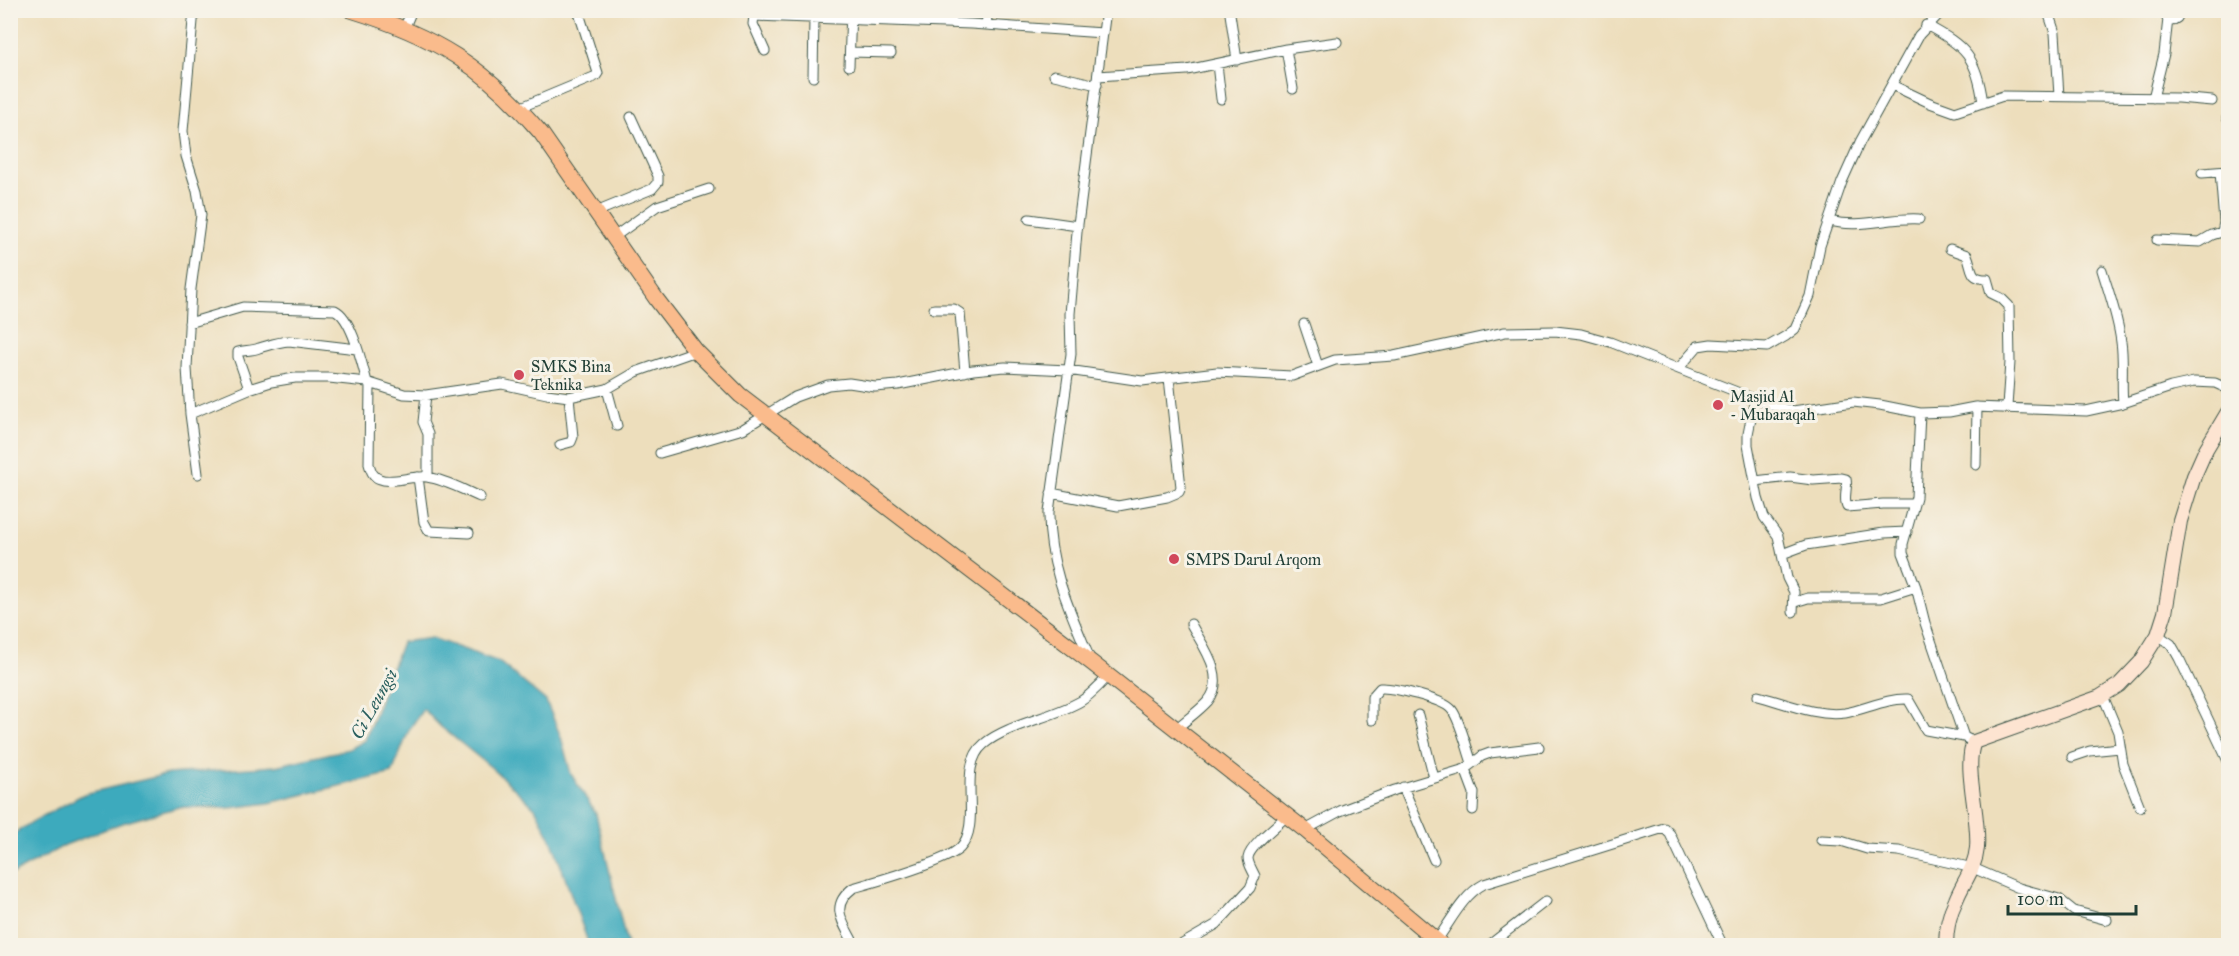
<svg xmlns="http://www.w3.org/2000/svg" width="2239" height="956" viewBox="0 0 2239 956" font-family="'IM FELL Great Primer',serif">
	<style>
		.water { fill: #3eaabd; stroke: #2e7478; stroke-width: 1.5 }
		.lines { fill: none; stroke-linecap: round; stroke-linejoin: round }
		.street-casing { stroke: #3e5548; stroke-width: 11 }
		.secondary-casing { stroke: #3e5548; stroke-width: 16 }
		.primary-casing { stroke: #3e5548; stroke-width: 17 }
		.street { stroke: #fff; stroke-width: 9 }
		.secondary { stroke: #fde4d1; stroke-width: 14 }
		.primary { stroke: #fabb8c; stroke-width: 15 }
		.poi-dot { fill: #d1495b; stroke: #f7f3e8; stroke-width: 2 }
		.labels { text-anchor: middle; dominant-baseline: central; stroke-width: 6; stroke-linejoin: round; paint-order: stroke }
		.poi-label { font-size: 16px; fill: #1f3d34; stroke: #f7f3e8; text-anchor: start }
		.water-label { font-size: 18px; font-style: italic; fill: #285e5d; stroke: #f7f3e8 }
	</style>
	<rect width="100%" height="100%" fill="#f7f3e8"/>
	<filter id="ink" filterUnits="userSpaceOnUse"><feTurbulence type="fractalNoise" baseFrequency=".0167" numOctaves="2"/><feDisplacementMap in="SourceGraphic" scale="12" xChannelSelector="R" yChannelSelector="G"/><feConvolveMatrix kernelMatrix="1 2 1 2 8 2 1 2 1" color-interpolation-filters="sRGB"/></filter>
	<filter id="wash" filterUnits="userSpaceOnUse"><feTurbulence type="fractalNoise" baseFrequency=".008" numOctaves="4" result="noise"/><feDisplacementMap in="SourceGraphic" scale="24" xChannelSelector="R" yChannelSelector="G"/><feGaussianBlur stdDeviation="1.35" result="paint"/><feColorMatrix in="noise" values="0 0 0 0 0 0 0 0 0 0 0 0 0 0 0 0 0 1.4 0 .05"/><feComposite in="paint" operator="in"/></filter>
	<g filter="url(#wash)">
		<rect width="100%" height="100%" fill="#eddebc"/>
		<path class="water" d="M 432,638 L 499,662 L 546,701 L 561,737 L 571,774 L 596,814 L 627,945 L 589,945 L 552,841 L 535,808 L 492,768 L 441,727 L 423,709 L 409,730 L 392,773 L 269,803 L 230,808 L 179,807 L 119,824 L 65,845 L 11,875 L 11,836 L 32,822 L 84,794 L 168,774 L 275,766 L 349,749 L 365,740 L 402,642 Z"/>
	</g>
	<g filter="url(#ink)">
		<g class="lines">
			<g class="street-casing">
				<path id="street" d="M 194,10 L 183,131 L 186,156 L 197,191 L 201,215 L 191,289 L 187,368 L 190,414 L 198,474
					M 748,10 L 754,16 L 971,24 L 1103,33
					M 2051,10 L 2049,15 L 2055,33 L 2059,96
					M 2161,10 L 2168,19 L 2172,21 L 2177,18 L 2181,10
					M 1230,14 L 1237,60
					M 754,16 L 753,24 L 765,51
					M 986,25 L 988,10
					M 1926,25 C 1966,46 1977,58 1983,103
					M 404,29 L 412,10
					M 1286,49 L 1293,89
					M 850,52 L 891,53
					M 1217,64 L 1221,99
					M 849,66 L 851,10
					M 1054,75 L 1097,85
					M 1098,76 L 1187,70 L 1286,49 L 1337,42
					M 813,77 L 814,18
					M 1892,85 L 1930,103 L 1955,112 L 2003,96 L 2178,98 L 2212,101
					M 2153,98 L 2164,54 L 2168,19
					M 519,108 L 596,76 L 598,73 L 578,10
					M 2227,118 L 2228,118
					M 2202,173 L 2228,171
					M 596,212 L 652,189 L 658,182 L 658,176 L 631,117
					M 1029,219 L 1078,226
					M 1830,221 C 1860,229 1889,217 1919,219
					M 614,237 L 657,206 L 709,189
					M 2157,240 L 2200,242 L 2212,235 L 2222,232 L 2224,222 L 2220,172
					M 1950,249 L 1967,255 C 1973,269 1969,279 1987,279 L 1991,293 L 2001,298 L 2009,306 L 2010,362 L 2007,407
					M 2102,270 C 2109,293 2118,317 2121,342 C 2124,362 2121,382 2123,403
					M 934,309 L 954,309 L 960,313 L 965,372
					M 189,323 L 243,307 L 335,310 C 352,318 362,364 367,382
					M 1304,324 L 1318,366
					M 1679,368 L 1698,346 L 1711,344 L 1767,347 L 1786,336 L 1795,329 L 1810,296 L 1820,246 L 1842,182 L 1860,142 L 1919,35 L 1943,10
					M 370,384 L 369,464 C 371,471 373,477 380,479 C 391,484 414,475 427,477 C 446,480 463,490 480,497
					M 249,389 L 238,357 L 238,352 C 245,350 252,351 259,348 C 270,345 277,342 289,341 L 357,349
					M 607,389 L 617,426
					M 426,395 L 423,422 L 428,434 L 428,477
					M 1755,399 L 1748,434 L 1748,445 L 1758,498 L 1764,517 L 1778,536 L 1787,578 L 1794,592 L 1793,612
					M 1920,413 L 1916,497 L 1903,544 L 1903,553 L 1916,587 L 1925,623 L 1964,737 L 1974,742
					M 190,414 L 249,389 L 271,382 L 295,378 L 329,378 L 367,382 L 404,394 L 426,395 L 502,384 L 547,394 L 569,397 L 607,389 L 636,372 L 696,351
					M 560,445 L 571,442 L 573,437 L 569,397
					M 660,453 L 743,429 L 795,397 L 828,385 L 849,383 L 875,387 L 898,385 L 973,370 L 1005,367 L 1068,370 L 1142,381 L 1217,372 L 1292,376 L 1335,360 L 1394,356 L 1505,332 L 1555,331 L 1581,334 L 1610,342 L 1770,405 L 1793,411 L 1853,402 L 1880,405 L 1920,413 L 1949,412 L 1975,407 L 2086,411 L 2123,403 L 2171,387 L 2194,382 L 2215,383 L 2228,389
					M 1976,465 L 1977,407
					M 418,477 L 424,522 L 429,531 L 469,533
					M 1755,481 L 1790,477 L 1813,480 L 1842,478 L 1846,479 C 1848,488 1843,499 1847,507 L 1883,504 L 1914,504
					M 1051,493 L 1118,506 L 1167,497 L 1179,492 L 1181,487 L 1169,378
					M 1782,554 L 1806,545 L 1884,533 L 1907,532
					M 1795,602 L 1808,598 L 1881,598 L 1916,587
					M 2158,635 L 2171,644 L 2179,658 L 2228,761
					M 1090,659 C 1070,611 1048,565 1049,512 L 1071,354 L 1070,314 L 1077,232 L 1106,10
					M 1758,696 C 1785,703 1817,717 1845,713 C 1866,709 1887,698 1908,699 L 1926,730 L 1964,737
					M 2103,696 L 2118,732 L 2123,764 L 2140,807
					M 1418,715 L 1434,778
					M 1372,720 L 1372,697 L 1380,688 C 1392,687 1444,699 1452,710 C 1460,720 1467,749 1472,763
					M 1176,729 C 1186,720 1199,711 1208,701 C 1228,677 1202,645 1191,624
					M 2072,757 L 2090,751 L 2120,748
					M 1465,769 L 1474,793 L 1473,810
					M 1403,787 L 1434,860
					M 1305,830 L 1340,811 L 1395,790 L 1465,769 L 1482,756 L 1490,753 L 1539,747
					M 1821,840 L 1841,841 L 1867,849 L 1899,851 L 1973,868 L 2019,888 L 2059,899 L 2074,911 L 2107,920
					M 1437,940 C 1451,921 1463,895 1484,884 L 1664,828 L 1670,834 L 1723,946
					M 855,946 C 844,923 828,907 853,888 C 874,882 946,862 960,848 C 984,823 955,768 984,744 C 1008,724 1052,718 1081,701 C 1091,695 1099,685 1108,677
					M 1179,946 L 1217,924 L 1250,888 L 1255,876 C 1253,871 1248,864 1248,858 C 1249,847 1278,824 1287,816
					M 1488,946 L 1546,901"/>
			</g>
			<g class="secondary-casing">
				<path id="secondary" d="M 1946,946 C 1946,930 1949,914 1956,900 C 1963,882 1975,869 1977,848 C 1980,817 1963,767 1974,742 L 2100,697 L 2119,685 L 2141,662 L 2158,635 L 2165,613 L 2180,521 L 2194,476 L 2206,449 L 2228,412"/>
			</g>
			<g class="primary-casing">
				<path id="primary" d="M 351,10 C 435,36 484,66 541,133 L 657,300 L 696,351 L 740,395 L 1092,663 L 1305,830 L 1443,946"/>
			</g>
			<use href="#street" class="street"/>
			<use href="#secondary" class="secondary"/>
			<use href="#primary" class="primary"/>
		</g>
	</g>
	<g class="poi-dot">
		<circle cx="519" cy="375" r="6"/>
		<circle cx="1718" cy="405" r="6"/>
		<circle cx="1174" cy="559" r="6"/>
	</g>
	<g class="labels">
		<g class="poi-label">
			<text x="531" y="366">SMKS Bina<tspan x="531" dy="18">Teknika</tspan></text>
			<text x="1730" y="396">Masjid Al<tspan x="1730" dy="18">- Mubaraqah</tspan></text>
			<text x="1186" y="559">SMPS Darul Arqom</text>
		</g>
		<g class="water-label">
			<text transform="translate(374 704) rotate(-61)">Ci Leungsi</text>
		</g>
	</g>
	<rect width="2239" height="956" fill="none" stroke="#f7f3e8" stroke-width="36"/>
	<path d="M2008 905v9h128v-9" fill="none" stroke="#1f3d34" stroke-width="3"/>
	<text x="2017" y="905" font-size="18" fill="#1f3d34" stroke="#f7f3e8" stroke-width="4.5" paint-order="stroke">100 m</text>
</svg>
